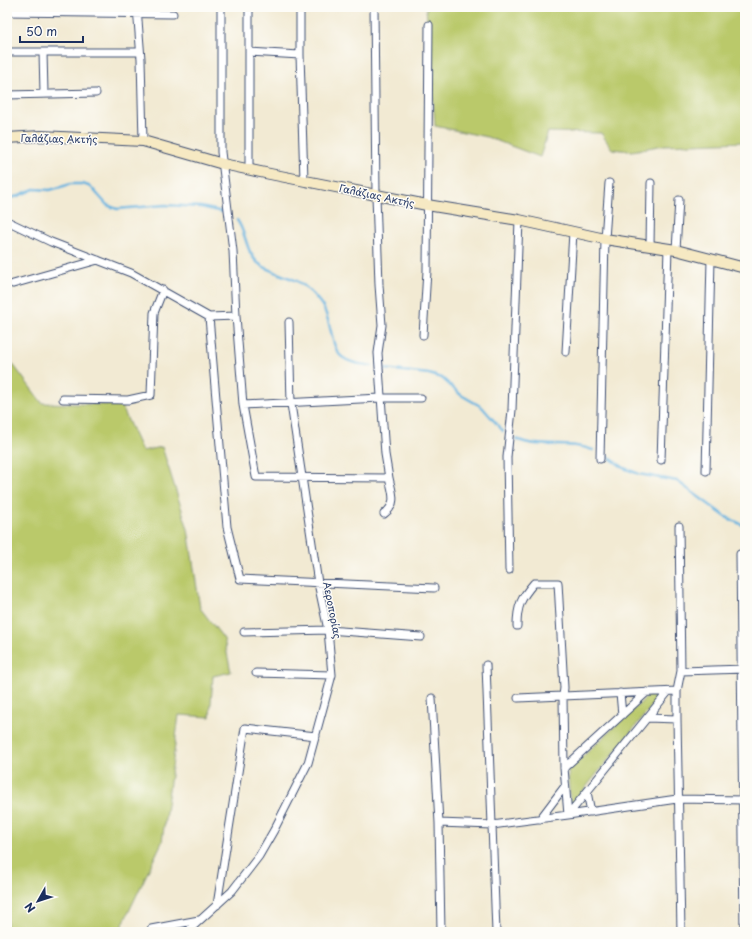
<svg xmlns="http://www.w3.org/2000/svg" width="752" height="939" viewBox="0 0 752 939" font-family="'Playpen Sans',sans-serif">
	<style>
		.green { fill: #bac96b; stroke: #6a7c64 }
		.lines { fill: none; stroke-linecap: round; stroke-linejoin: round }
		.stream { stroke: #66b3e0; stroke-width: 2.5 }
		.street-casing { stroke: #3b4b70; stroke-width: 9 }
		.secondary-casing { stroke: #3b4b70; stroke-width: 12 }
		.street { stroke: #fff; stroke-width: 7 }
		.secondary { stroke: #f6e9c3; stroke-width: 10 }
		.labels { text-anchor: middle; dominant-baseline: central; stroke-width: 3; stroke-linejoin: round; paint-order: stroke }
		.street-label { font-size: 10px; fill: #1b2f5e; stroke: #fdfcf7 }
	</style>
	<rect width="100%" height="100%" fill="#fdfcf7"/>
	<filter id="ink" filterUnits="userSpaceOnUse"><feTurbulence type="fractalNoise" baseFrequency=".025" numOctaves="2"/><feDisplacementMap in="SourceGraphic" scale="8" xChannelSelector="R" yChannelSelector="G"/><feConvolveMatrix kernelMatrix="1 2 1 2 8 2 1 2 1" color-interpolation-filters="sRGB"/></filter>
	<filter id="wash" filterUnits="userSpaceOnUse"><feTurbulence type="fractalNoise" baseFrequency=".012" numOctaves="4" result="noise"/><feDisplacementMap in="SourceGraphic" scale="16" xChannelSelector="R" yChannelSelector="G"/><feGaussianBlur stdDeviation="0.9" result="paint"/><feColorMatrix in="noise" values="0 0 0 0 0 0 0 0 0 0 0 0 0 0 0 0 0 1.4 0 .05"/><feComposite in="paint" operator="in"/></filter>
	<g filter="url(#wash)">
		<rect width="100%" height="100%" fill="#f2ead3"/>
		<path class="green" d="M 426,7 L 745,7 L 745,142 L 664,145 L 632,151 L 612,149 L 601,133 L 548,132 L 540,157 L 487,137 L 435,126 Z
			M 7,358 L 12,363 L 42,403 L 121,405 L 142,451 L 162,447 L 188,529 L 200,608 L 224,639 L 231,672 L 213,676 L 210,717 L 179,715 L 162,842 L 122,926 L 117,932 L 7,932 Z
			M 648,696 L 660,696 L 570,807 L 568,770 Z"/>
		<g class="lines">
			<path class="stream" d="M 7,198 L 15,197 L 34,189 L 50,190 L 71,184 L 83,184 L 91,187 L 107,205 L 117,209 L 165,205 L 201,207 L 223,212
				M 237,220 C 247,234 245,251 258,263 C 269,272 285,275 297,281 C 306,286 315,296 321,304 C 332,318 330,348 342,357 C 351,364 362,364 372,366
				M 385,369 L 429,374 L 442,378 L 461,395 L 482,407 L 503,431
				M 516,439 C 541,450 568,440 593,450
				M 607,456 L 624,468 L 639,474 L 677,481 L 726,517 L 745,526"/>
		</g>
	</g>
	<g filter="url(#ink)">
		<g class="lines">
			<g class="street-casing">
				<path id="street" d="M 137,7 L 141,59 L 143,141
					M 221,7 L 221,152 L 233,251 L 236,316 L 243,405 L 380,398 L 421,398
					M 249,7 L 249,170
					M 300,7 L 300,55 L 304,180
					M 7,12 L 173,14
					M 7,52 L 140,52
					M 43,52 L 44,93
					M 249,52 L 300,55
					M 7,95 L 96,93
					M 7,221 L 51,242 L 131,273 L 209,317
					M 650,246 L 651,183
					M 676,250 L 679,200
					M 13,284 L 98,260
					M 236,316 L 209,317 L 227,527 L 240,579 L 434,588
					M 423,335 L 427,271 L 429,25
					M 566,352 L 573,232
					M 63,399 L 128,400 L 151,395 L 154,313 L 163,290
					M 243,405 L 256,477 L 389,478 L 385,454 L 378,353 L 382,325 L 379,285 L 376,195 L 374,7
					M 600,459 L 605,239 L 609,183
					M 661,460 L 668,249
					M 706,471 L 711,259
					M 384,514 C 398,504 392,492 389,478
					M 679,526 L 681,671
					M 740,554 L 744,932
					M 509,570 L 507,457 L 512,410 L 519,220
					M 517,626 C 517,606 521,598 534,583 L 558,583 L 564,688 L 563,696 L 518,698
					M 244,632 L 328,630 L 421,637
					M 486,665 L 496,932
					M 256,673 L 332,675
					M 677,691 L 563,696 L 564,768 L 568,815 L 677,799 L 745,800
					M 620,693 L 622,715
					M 432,698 L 439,823 L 441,932
					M 647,718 L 677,719
					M 564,768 L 647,692
					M 587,792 L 591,812
					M 540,819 L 565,786
					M 439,823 L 492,825 L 568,815 L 668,692
					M 217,905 L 245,728 L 316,736
					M 151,929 L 199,920
					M 187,932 L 232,891 L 259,856 L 274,830 L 308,763 L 332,675 L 328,630 L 318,583 L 291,404 L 289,322
					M 681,932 L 677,719 L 677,691 L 681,671 L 745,669"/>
			</g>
			<g class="secondary-casing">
				<path id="secondary" d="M 7,138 L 41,136 L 143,141 L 223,164 L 270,174 L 427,205 L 519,220 L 605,239 L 676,250 L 745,268"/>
			</g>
			<use href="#street" class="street"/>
			<use href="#secondary" class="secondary"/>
		</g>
	</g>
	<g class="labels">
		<g class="street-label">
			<text transform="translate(59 138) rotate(1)">Γαλάζιας Ακτής</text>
			<text transform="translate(377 195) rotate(12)">Γαλάζιας Ακτής</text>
			<text transform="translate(333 610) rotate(79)">Αεροπορίας</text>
		</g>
	</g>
	<rect width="752" height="939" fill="none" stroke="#fdfcf7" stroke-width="24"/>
	<g transform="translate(38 901) rotate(231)" stroke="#fdfcf7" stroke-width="3" paint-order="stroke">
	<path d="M0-3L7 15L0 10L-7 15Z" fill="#1b2f5e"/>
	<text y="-6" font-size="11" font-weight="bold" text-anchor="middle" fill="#1b2f5e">N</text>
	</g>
	<path d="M20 36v6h63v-6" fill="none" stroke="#1b2f5e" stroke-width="2"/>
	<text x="26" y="36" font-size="12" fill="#1b2f5e" stroke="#fdfcf7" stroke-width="3" paint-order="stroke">50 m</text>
</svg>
